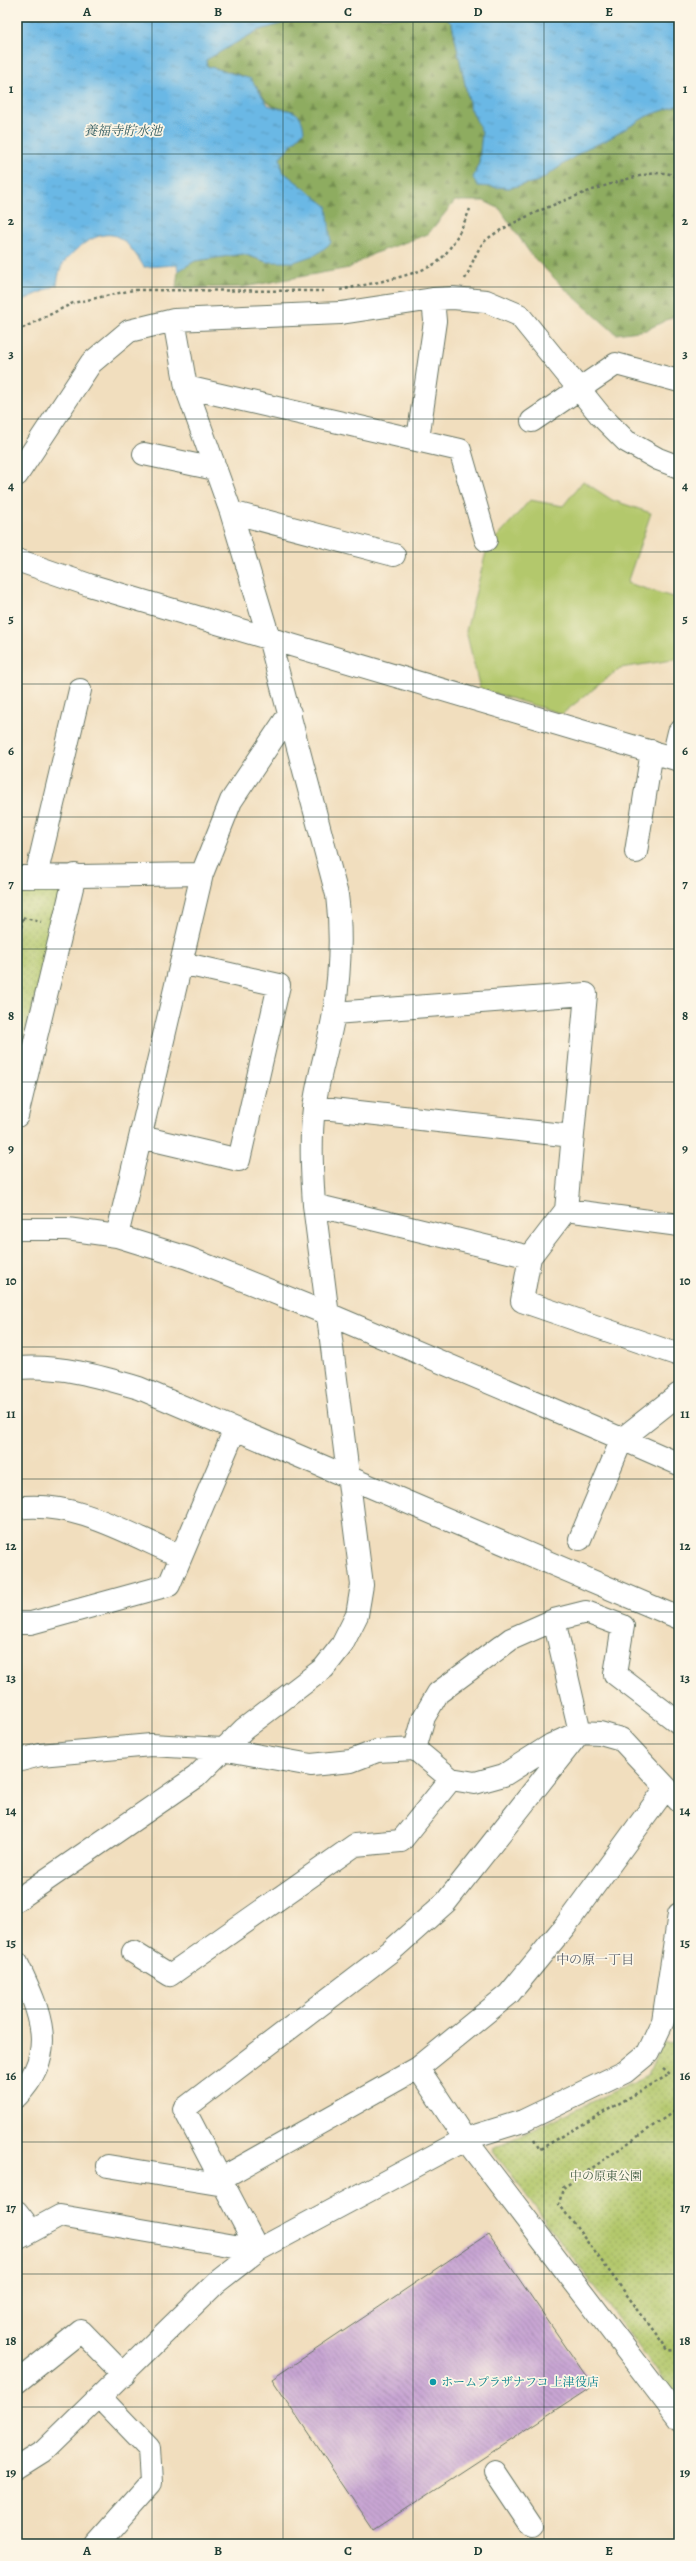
<svg xmlns="http://www.w3.org/2000/svg" width="696" height="2561" viewBox="0 0 696 2561" font-family="Alegreya,'Noto Serif JP',serif">
	<style>
		.green { fill: #b3c86c; stroke: #698250 }
		.forest { fill: url(#forest-firs); stroke: #56744a }
		.park { fill: url(#park-dots); stroke: #698250 }
		.water { fill: url(#water-ripples); stroke: #457a8c }
		.building { fill: url(#building-back-hatch) }
		.lines { fill: none; stroke-linecap: round; stroke-linejoin: round }
		.minor-casing { stroke: #687564; stroke-width: 24 }
		.path { stroke: #687564; stroke-width: 2.5; stroke-dasharray: 3 3; stroke-linecap: butt }
		.minor { stroke: #fff; stroke-width: 22 }
		.grid { fill: none; stroke: #1f3d34; stroke-width: 1; stroke-opacity: 0.55 }
		.culture-dot { fill: #0f9aa8; stroke: #fcf5e5; stroke-width: 1.5 }
		.labels { text-anchor: middle; dominant-baseline: central; stroke-width: 3.5; stroke-linejoin: round; paint-order: stroke }
		.park-label { font-size: 12px; fill: #3d593f; stroke: #fcf5e5 }
		.culture-label { font-size: 12px; fill: #0d838f; stroke: #fcf5e5; text-anchor: start }
		.water-label { font-size: 13px; font-style: italic; fill: #325c60; stroke: #fcf5e5 }
		.neighbourhood-label { font-size: 13px; fill: #5a616c; stroke: #fcf5e5 }
		.neatline { fill: none; stroke: #1f3d34; stroke-width: 1.5 }
		.grid-label { font-size: 13px; text-anchor: middle; font-weight: bold; fill: #1f3d34 }
	</style>
	<defs>
		<pattern id="forest-firs" width="22" height="20" patternUnits="userSpaceOnUse"><rect width="22" height="20" fill="#8eac60"/><path d="M5 1l3.5 6h-7zM16 11l3.5 6h-7z" fill="#738d50"/></pattern>
		<pattern id="park-dots" width="8" height="8" patternUnits="userSpaceOnUse"><rect width="8" height="8" fill="#b3c86c"/><path d="M2 2h.1M6 6h.1" fill="none" stroke="#91a45a" stroke-width="1.8" stroke-linecap="round"/></pattern>
		<pattern id="water-ripples" width="26" height="14" patternUnits="userSpaceOnUse"><rect width="26" height="14" fill="#6bb8e5"/><path d="M2 4q2-2 4 0t4 0M15 11q2-2 4 0t4 0" fill="none" stroke="#5797ba"/></pattern>
		<pattern id="building-back-hatch" width="6" height="6" patternUnits="userSpaceOnUse"><rect width="6" height="6" fill="#c8a5d3"/><path d="M-1 5l2 2M0 0l6 6M5-1l2 2" fill="none" stroke="#a288ac"/></pattern>
	</defs>
	<rect width="100%" height="100%" fill="#fcf5e5"/>
	<filter id="ink" filterUnits="userSpaceOnUse"><feTurbulence type="fractalNoise" baseFrequency=".025" numOctaves="2"/><feDisplacementMap in="SourceGraphic" scale="8" xChannelSelector="R" yChannelSelector="G"/><feConvolveMatrix kernelMatrix="1 2 1 2 8 2 1 2 1" color-interpolation-filters="sRGB"/></filter>
	<filter id="wash" filterUnits="userSpaceOnUse"><feTurbulence type="fractalNoise" baseFrequency=".012" numOctaves="4" result="noise"/><feDisplacementMap in="SourceGraphic" scale="16" xChannelSelector="R" yChannelSelector="G"/><feGaussianBlur stdDeviation="0.9" result="paint"/><feColorMatrix in="noise" values="0 0 0 0 0 0 0 0 0 0 0 0 0 0 0 0 0 1.4 0 .05"/><feComposite in="paint" operator="in"/></filter>
	<g filter="url(#wash)">
		<rect width="100%" height="100%" fill="#f1debe"/>
		<path class="green" d="M 583,481 L 612,500 L 651,513 L 627,583 L 679,599 L 679,659 L 620,668 L 562,714 L 480,689 L 466,631 L 487,548 L 530,500 L 563,506 Z"/>
		<path class="forest" d="M 304,17 L 445,17 L 452,24 L 470,107 L 482,132 L 479,163 L 475,170 L 478,186 L 509,188 L 539,181 L 587,148 L 605,141 L 647,116 L 679,105 L 679,314 L 646,330 L 616,334 L 565,289 L 532,256 L 500,209 L 484,201 L 455,201 L 428,234 L 373,254 L 349,268 L 244,287 L 176,288 L 178,271 L 195,261 L 243,254 L 267,262 L 327,206 L 282,171 L 280,157 L 304,131 L 294,111 C 253,105 271,93 246,78 C 236,72 219,70 207,66 L 206,59 L 257,31 Z"/>
		<path class="park" d="M 53,885 L 61,894 L 24,1043 L 17,1041 L 17,887 Z
			M 679,2042 L 679,2401 L 492,2149 L 648,2075 L 661,2043 Z"/>
		<path class="water" d="M 17,17 L 304,17 L 257,31 L 206,60 L 207,66 L 251,79 L 268,105 C 287,113 301,105 304,131 L 280,157 L 282,171 L 327,206 L 331,243 L 317,254 L 294,262 L 267,262 L 243,254 L 195,261 L 178,271 L 177,265 L 144,267 C 137,256 125,237 112,235 C 94,232 72,251 63,264 C 59,270 58,278 57,285 L 17,303 Z
			M 445,17 L 679,17 L 679,105 L 647,116 L 605,141 L 587,148 L 539,181 L 509,188 L 478,186 L 473,178 L 479,163 L 482,132 L 470,107 L 452,24 Z"/>
		<g id="blocks">
			<path class="building" d="M 488,2234 L 593,2386 L 373,2530 L 272,2379 Z"/>
		</g>
	</g>
	<g filter="url(#ink)">
		<use href="#blocks" fill-opacity="0" stroke="#687564" stroke-width="1"/>
		<g class="lines">
			<g class="minor-casing">
				<path id="minor" d="M 186,387 L 460,450 L 486,540
					M 532,421 L 616,364 L 679,381
					M 418,439 L 435,321 L 433,299
					M 144,454 L 215,469
					M 17,475 L 91,363 L 129,331 L 174,320 L 341,313 L 433,299 L 453,298 L 486,301 L 519,315 L 600,415 L 626,441 L 658,459 L 679,467
					M 231,512 L 394,555
					M 17,560 L 89,585 L 679,760
					M 673,757 L 679,732
					M 636,852 L 652,751
					M 36,876 L 80,690
					M 17,877 L 202,874
					M 334,1013 L 586,994 L 566,1210 L 530,1257 L 522,1301 L 679,1355
					M 314,1107 L 572,1136
					M 17,1116 L 75,875
					M 141,1137 L 239,1160 L 279,985 L 181,963
					M 314,1205 L 530,1257
					M 566,1210 L 679,1225
					M 17,1229 L 67,1229 L 117,1236 L 188,1258 L 328,1314 L 622,1439 L 679,1394
					M 117,1236 L 202,874 L 231,801 L 290,713
					M 17,1368 C 60,1365 98,1376 139,1388 L 679,1618
					M 17,1508 C 74,1500 129,1534 180,1556
					M 580,1539 L 622,1439 L 679,1464
					M 17,1623 L 31,1623 L 169,1585 L 235,1429
					M 415,1749 L 424,1717 L 438,1693 L 511,1639 L 554,1620 L 586,1612 L 623,1626 L 615,1674 L 679,1723
					M 17,1761 L 40,1755 L 151,1745 L 222,1749 L 311,1765 L 351,1761 L 377,1751 L 415,1749 L 451,1779 L 475,1783 L 504,1775 L 551,1745 L 580,1732 L 600,1733 L 621,1739 L 679,1801
					M 17,1900 L 196,1777 L 244,1729 L 324,1668 L 342,1645 L 357,1615 L 362,1585 L 314,1205 C 312,1172 310,1140 314,1108 C 318,1076 329,1045 334,1013 C 340,973 342,934 337,895 L 269,638 L 231,512 L 186,387 L 174,320
					M 133,1952 L 170,1975 L 355,1845 L 401,1841 L 451,1779
					M 17,1963 C 39,2010 60,2052 17,2096
					M 418,2068 L 465,2139 L 679,2419
					M 108,2166 L 224,2185
					M 222,2178 L 418,2068 L 509,1994 L 565,1926 L 666,1788
					M 17,2212 L 31,2230
					M 17,2239 L 60,2216 L 258,2250
					M 258,2250 L 184,2109 L 391,1951 L 446,1902 L 580,1732 L 554,1620
					M 17,2382 L 81,2331 L 124,2375
					M 17,2468 L 44,2451 L 217,2282 L 258,2250 L 465,2139 L 523,2121 L 625,2072 L 648,2053 L 663,2021 L 679,1914
					M 495,2472 L 531,2526
					M 97,2544 L 151,2483 L 149,2448 L 100,2397"/>
			</g>
			<path class="path" d="M 465,279 C 471,268 475,253 483,243 C 504,220 634,170 664,173 C 669,173 674,176 679,177
				M 340,290 C 362,285 426,275 441,259 C 454,245 463,226 470,209
				M 17,331 L 73,303 L 133,290 L 325,291
				M 17,916 L 41,922
				M 17,945 L 23,918
				M 679,2108 L 563,2188 L 559,2204 L 668,2350 L 679,2351
				M 534,2139 L 540,2149 L 670,2074 L 662,2067"/>
			<use href="#minor" class="minor"/>
		</g>
	</g>
	<path class="grid" d="M 152,17 L 152,2544M 283,17 L 283,2544M 413,17 L 413,2544M 544,17 L 544,2544M 17,154 L 679,154M 17,287 L 679,287M 17,419 L 679,419M 17,552 L 679,552M 17,684 L 679,684M 17,817 L 679,817M 17,949 L 679,949M 17,1082 L 679,1082M 17,1214 L 679,1214M 17,1347 L 679,1347M 17,1479 L 679,1479M 17,1612 L 679,1612M 17,1744 L 679,1744M 17,1877 L 679,1877M 17,2009 L 679,2009M 17,2142 L 679,2142M 17,2274 L 679,2274M 17,2407 L 679,2407"/>
	<circle class="culture-dot" cx="433" cy="2382" r="4"/>
	<g class="labels">
		<g class="park-label">
			<text x="606" y="2176">中の原東公園</text>
		</g>
		<g class="culture-label">
			<text x="441" y="2382">ホームプラザナフコ 上津役店</text>
		</g>
		<g class="water-label">
			<text x="123" y="130">養福寺貯水池</text>
		</g>
		<g class="neighbourhood-label">
			<text x="595" y="1959">中の原一丁目</text>
		</g>
	</g>
	<rect width="696" height="2561" fill="none" stroke="#fcf5e5" stroke-width="44"/>
	<rect x="22" y="22" width="652" height="2517" class="neatline"/>
	<g class="grid-label">
		<text x="87" y="16">A</text>
		<text x="218" y="16">B</text>
		<text x="348" y="16">C</text>
		<text x="478" y="16">D</text>
		<text x="609" y="16">E</text>
		<text x="11" y="93">1</text>
		<text x="685" y="93">1</text>
		<text x="11" y="225">2</text>
		<text x="685" y="225">2</text>
		<text x="11" y="358">3</text>
		<text x="685" y="358">3</text>
		<text x="11" y="490">4</text>
		<text x="685" y="490">4</text>
		<text x="11" y="623">5</text>
		<text x="685" y="623">5</text>
		<text x="11" y="755">6</text>
		<text x="685" y="755">6</text>
		<text x="11" y="888">7</text>
		<text x="685" y="888">7</text>
		<text x="11" y="1020">8</text>
		<text x="685" y="1020">8</text>
		<text x="11" y="1153">9</text>
		<text x="685" y="1153">9</text>
		<text x="11" y="1285">10</text>
		<text x="685" y="1285">10</text>
		<text x="11" y="1418">11</text>
		<text x="685" y="1418">11</text>
		<text x="11" y="1550">12</text>
		<text x="685" y="1550">12</text>
		<text x="11" y="1682">13</text>
		<text x="685" y="1682">13</text>
		<text x="11" y="1815">14</text>
		<text x="685" y="1815">14</text>
		<text x="11" y="1947">15</text>
		<text x="685" y="1947">15</text>
		<text x="11" y="2080">16</text>
		<text x="685" y="2080">16</text>
		<text x="11" y="2212">17</text>
		<text x="685" y="2212">17</text>
		<text x="11" y="2345">18</text>
		<text x="685" y="2345">18</text>
		<text x="11" y="2477">19</text>
		<text x="685" y="2477">19</text>
		<text x="87" y="2555">A</text>
		<text x="218" y="2555">B</text>
		<text x="348" y="2555">C</text>
		<text x="478" y="2555">D</text>
		<text x="609" y="2555">E</text>
	</g>
</svg>
